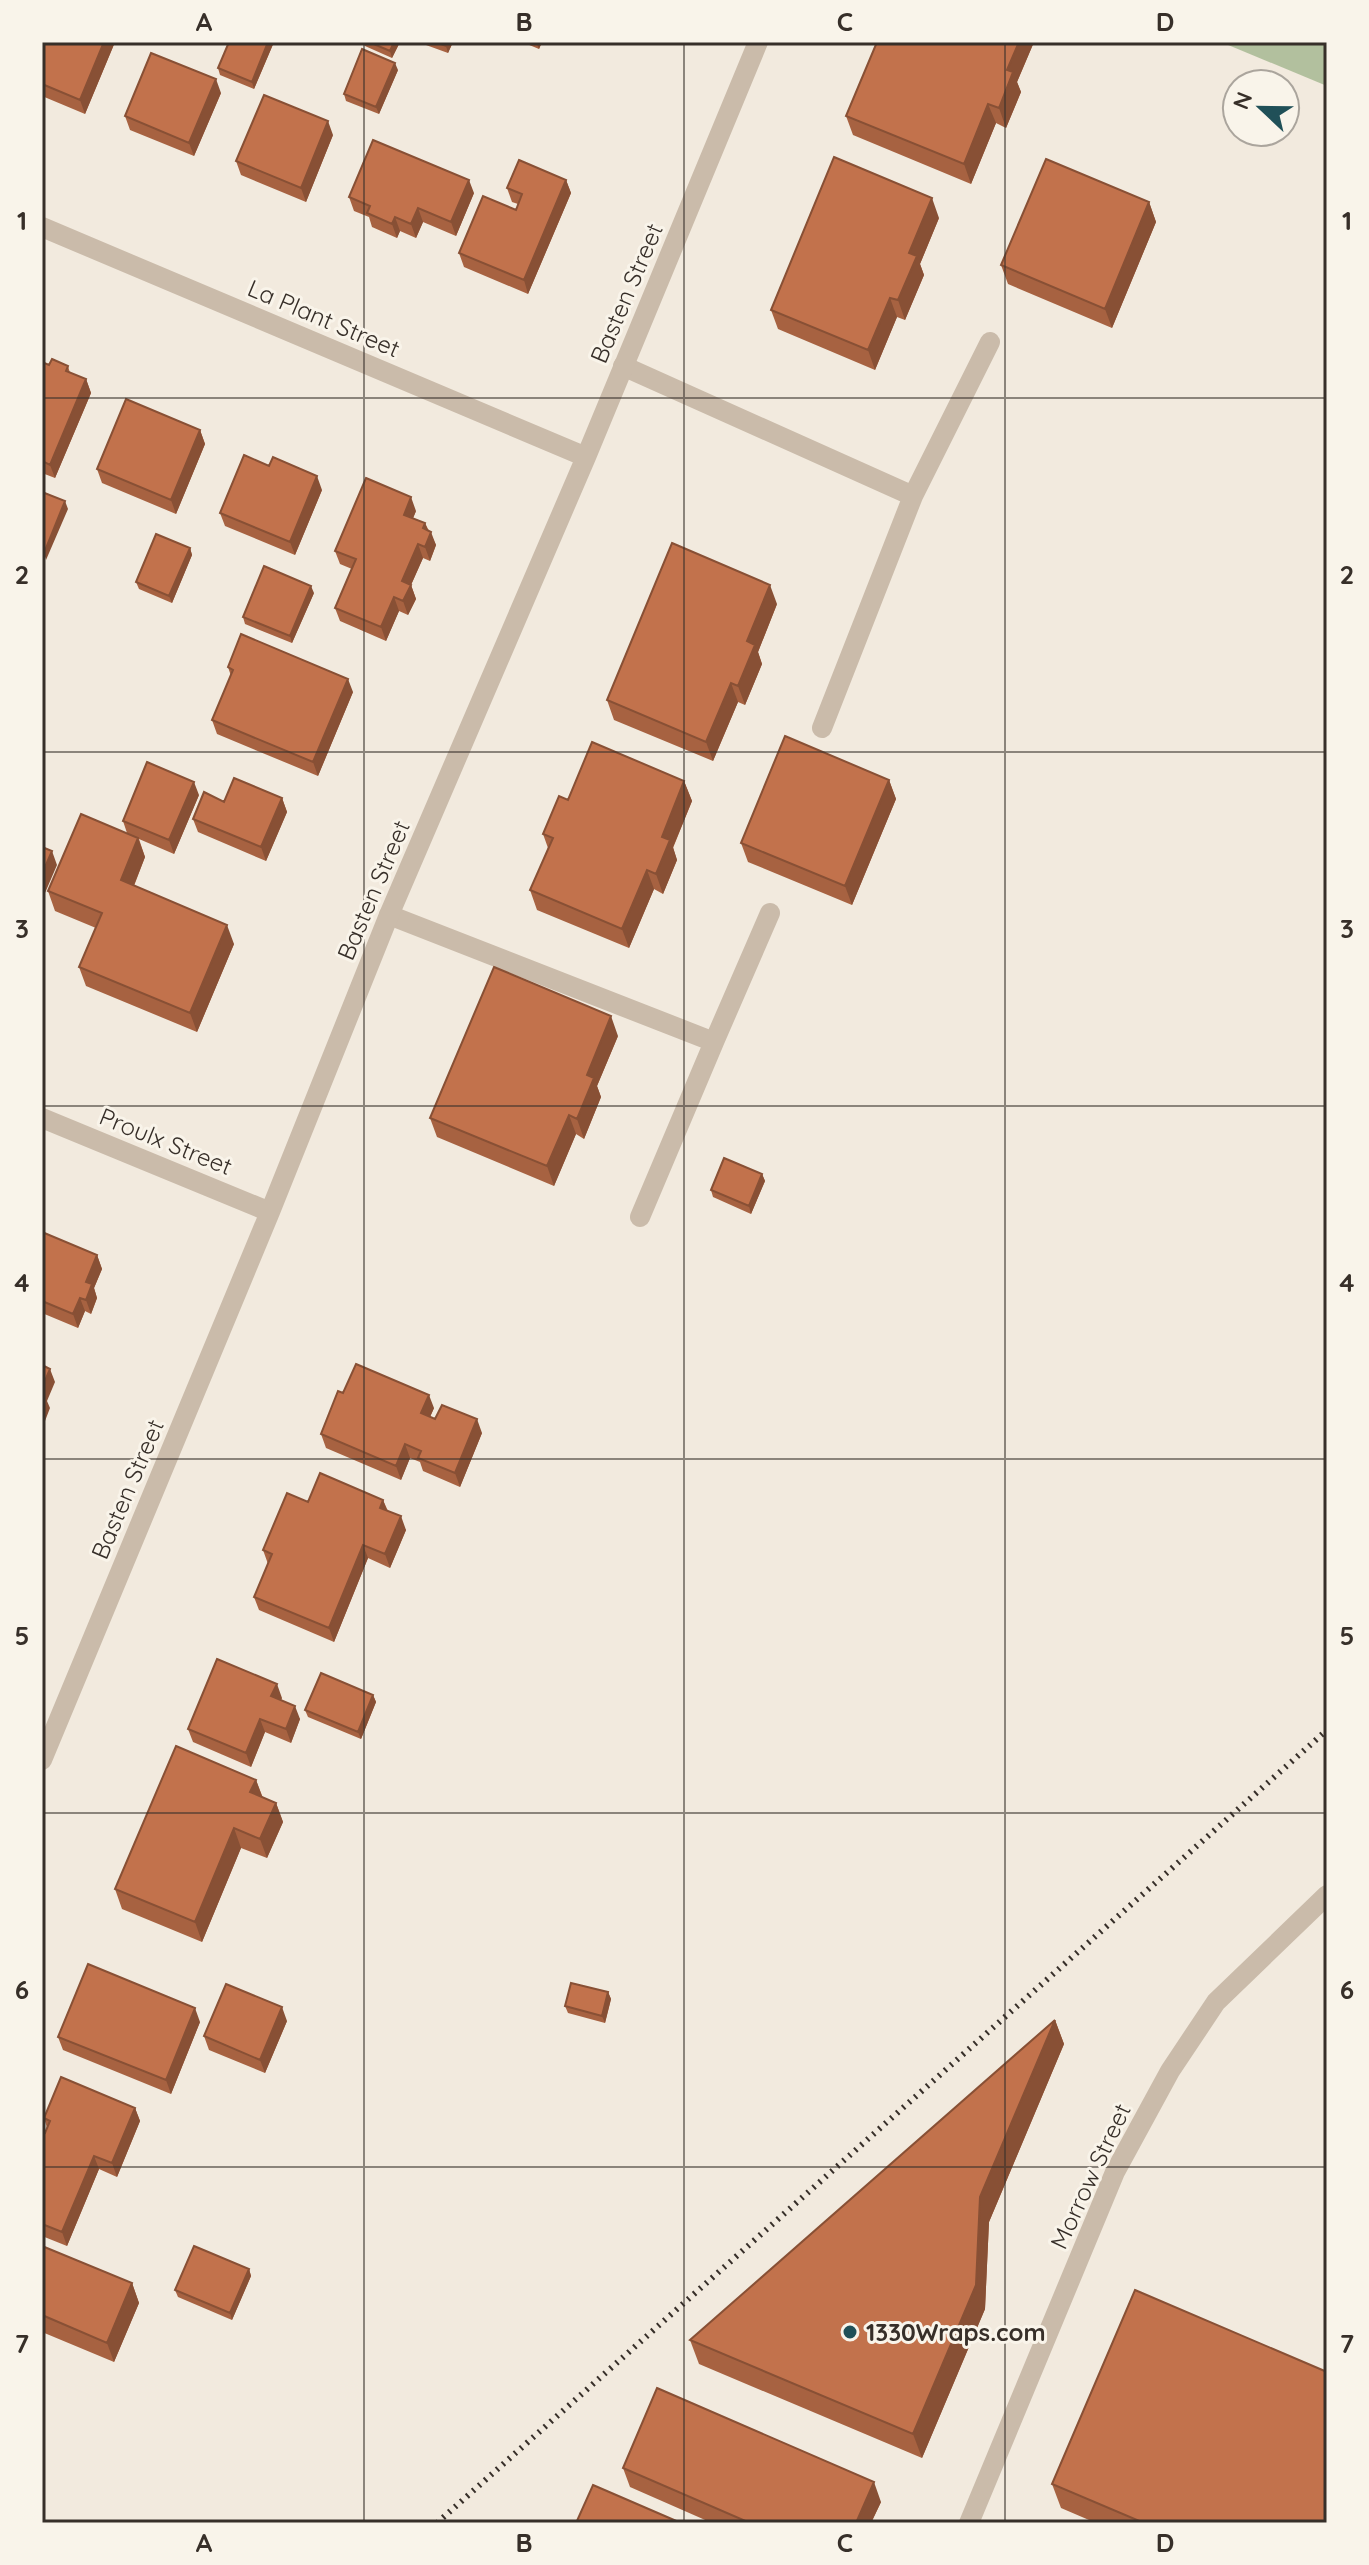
<svg xmlns="http://www.w3.org/2000/svg" width="1369" height="2565" viewBox="0 0 1369 2565" font-family="Quicksand,sans-serif">
	<style>
		.green { fill: #b2c09e }
		.lines { fill: none; stroke-linecap: round; stroke-linejoin: round }
		.lane { stroke: #cabbaa; stroke-width: 20 }
		.street { stroke: #cabbaa; stroke-width: 20 }
		.rail { stroke: #372f29; stroke-width: 6; stroke-dasharray: 2 6; stroke-linecap: butt }
		.wall { fill: #a76241 }
		.shaded-wall { fill: #885035 }
		.building { fill: #c2724c; stroke: #885035; stroke-width: 2 }
		.grid { fill: none; stroke: #372f29; stroke-width: 2; stroke-opacity: 0.55 }
		.poi-dot { fill: #205058; stroke: #f9f4ea; stroke-width: 3 }
		.labels { text-anchor: middle; dominant-baseline: central; stroke-width: 6; stroke-linejoin: round; paint-order: stroke }
		.street-label { font-size: 24px; fill: #372f29; stroke: #f9f4ea }
		.poi-label { font-size: 24px; font-weight: bold; fill: #372f29; stroke: #f9f4ea; text-anchor: start }
		.neatline { fill: none; stroke: #372f29; stroke-width: 3 }
		.grid-label { font-size: 26px; text-anchor: middle; font-weight: bold; fill: #372f29 }
	</style>
	<rect width="100%" height="100%" fill="#f2eade"/>
	<path class="green" d="M 1221,42 L 1327,42 L 1327,86 Z"/>
	<g class="lines">
		<path class="lane" d="M 623,366 L 913,496 L 822,728
			M 913,496 L 990,342
			M 389,915 L 714,1042 L 640,1217
			M 714,1042 L 770,913"/>
		<path class="street" d="M 42,227 L 586,457
			M 42,1118 L 270,1212
			M 42,1760 L 270,1212 L 389,915 L 586,457 L 758,42
			M 969,2523 L 1115,2172 L 1170,2071 L 1216,2002 L 1327,1895"/>
		<path class="rail" d="M 437,2523 L 1327,1730"/>
	</g>
	<path class="wall" d="M 42,42 L 115,42 L 85,114 L 42,96 Z
		M 229,42 L 274,42 L 254,89 L 220,75 L 218,68 Z
		M 363,42 L 400,42 L 392,58 L 365,46 Z
		M 425,42 L 453,42 L 448,53 L 426,45 Z
		M 522,42 L 542,42 L 539,49 Z
		M 877,42 L 1034,42 L 1017,82 L 1021,92 L 1006,128 L 996,123 L 971,184 L 853,135 L 846,116 Z
		M 398,70 L 379,114 L 346,101 L 344,94 Z
		M 221,93 L 194,156 L 130,130 L 125,116 Z
		M 333,135 L 306,202 L 241,175 L 236,161 Z
		M 566,180 L 571,193 L 528,294 L 464,267 L 459,253 L 516,210 L 518,204 L 512,202 L 507,188 Z
		M 474,193 L 456,236 L 423,222 L 416,238 L 400,231 L 397,238 L 372,227 L 369,217 L 354,211 L 349,197 Z
		M 1149,202 L 1156,222 L 1112,328 L 1008,284 L 1001,265 Z
		M 939,218 L 920,264 L 924,275 L 905,320 L 897,317 L 875,370 L 778,329 L 771,310 Z
		M 42,362 L 49,365 L 68,366 L 70,373 L 86,379 L 91,393 L 55,478 L 42,473 Z
		M 200,430 L 205,444 L 176,514 L 102,483 L 97,469 Z
		M 322,490 L 295,555 L 225,526 L 220,513 Z
		M 416,511 L 413,518 L 425,523 L 436,545 L 430,561 L 423,558 L 411,585 L 416,599 L 408,615 L 399,611 L 386,641 L 340,621 L 335,608 L 352,569 L 340,564 L 335,551 Z
		M 190,548 L 192,555 L 172,603 L 139,589 L 136,582 Z
		M 314,593 L 292,643 L 245,624 L 243,617 Z
		M 777,604 L 758,652 L 762,664 L 745,705 L 738,702 L 713,761 L 614,720 L 607,700 Z
		M 228,667 L 353,692 L 318,776 L 217,734 L 212,720 L 231,676 Z
		M 889,780 L 896,799 L 852,905 L 748,862 L 741,843 Z
		M 684,781 L 692,801 L 673,848 L 677,860 L 663,894 L 654,889 L 629,948 L 537,910 L 530,890 L 548,848 L 543,834 L 568,800 Z
		M 199,795 L 174,854 L 139,839 L 145,857 L 134,886 L 234,944 L 197,1032 L 86,986 L 79,967 L 96,928 L 55,911 L 48,891 L 127,833 L 123,821 Z
		M 282,798 L 287,812 L 266,861 L 198,832 L 193,819 L 224,802 Z
		M 618,1036 L 597,1086 L 601,1097 L 584,1139 L 576,1134 L 554,1186 L 437,1137 L 430,1118 Z
		M 762,1174 L 765,1181 L 751,1214 L 713,1197 L 711,1190 Z
		M 42,1232 L 97,1255 L 102,1269 L 94,1288 L 97,1298 L 91,1314 L 85,1311 L 78,1328 L 42,1313 Z
		M 343,1393 L 434,1408 L 430,1417 L 482,1433 L 460,1487 L 423,1471 L 420,1462 L 410,1458 L 401,1480 L 326,1448 L 321,1434 Z
		M 383,1500 L 388,1511 L 406,1530 L 390,1568 L 368,1558 L 334,1642 L 259,1610 L 254,1597 L 268,1564 L 263,1550 L 308,1502 Z
		M 373,1695 L 376,1702 L 361,1739 L 308,1717 L 305,1710 Z
		M 282,1698 L 281,1700 L 300,1719 L 291,1743 L 265,1732 L 251,1767 L 193,1742 L 188,1729 Z
		M 256,1780 L 263,1798 L 276,1803 L 283,1822 L 267,1858 L 241,1848 L 202,1942 L 122,1909 L 115,1889 Z
		M 608,1992 L 611,1999 L 605,2023 L 568,2013 L 565,2006 Z
		M 1055,2020 L 1064,2044 L 989,2222 L 985,2309 L 922,2458 L 699,2364 L 690,2340 Z
		M 287,2021 L 265,2073 L 209,2050 L 204,2036 Z
		M 200,2022 L 171,2094 L 63,2050 L 58,2037 Z
		M 135,2108 L 140,2121 L 117,2177 L 99,2169 L 67,2246 L 42,2236 L 42,2132 L 45,2133 L 47,2128 L 44,2118 Z
		M 42,2246 L 132,2283 L 139,2303 L 114,2362 L 42,2332 Z
		M 249,2269 L 251,2276 L 232,2320 L 178,2297 L 175,2290 Z
		M 623,2468 L 881,2502 L 871,2523 L 712,2523 L 630,2487 Z
		M 1052,2484 L 1327,2523 L 1096,2523 L 1061,2508 Z"/>
	<path class="shaded-wall" d="M 104,42 L 115,42 L 85,114 L 80,100 Z
		M 268,42 L 274,42 L 254,89 L 252,82 Z
		M 394,42 L 400,42 L 392,58 L 390,51 Z
		M 447,42 L 453,42 L 448,53 L 446,46 Z
		M 536,42 L 542,42 L 539,49 Z
		M 1019,42 L 1034,42 L 1017,82 L 1021,92 L 1006,128 L 999,108 L 1007,70 Z
		M 395,63 L 398,70 L 379,114 L 376,107 Z
		M 216,79 L 221,93 L 194,156 L 189,143 Z
		M 988,104 L 996,123 L 971,184 L 964,164 Z
		M 328,121 L 333,135 L 306,202 L 301,188 Z
		M 469,180 L 474,193 L 456,236 L 451,222 Z
		M 566,180 L 571,193 L 528,294 L 524,280 Z
		M 932,198 L 939,218 L 920,264 L 924,275 L 905,320 L 898,300 L 909,253 Z
		M 1149,202 L 1156,222 L 1112,328 L 1105,309 Z
		M 418,208 L 423,222 L 416,238 L 411,224 Z
		M 395,217 L 400,231 L 397,238 L 392,224 Z
		M 890,298 L 897,317 L 875,370 L 868,350 Z
		M 86,379 L 91,393 L 55,478 L 50,465 Z
		M 200,430 L 205,444 L 176,514 L 171,500 Z
		M 317,476 L 322,490 L 295,555 L 290,542 Z
		M 411,497 L 416,511 L 409,528 L 404,515 Z
		M 65,501 L 68,509 L 46,560 L 44,553 Z
		M 425,523 L 430,535 L 431,532 L 436,545 L 430,561 L 425,547 L 423,528 Z
		M 418,544 L 423,558 L 411,585 L 416,599 L 408,615 L 403,601 L 402,581 Z
		M 190,548 L 192,555 L 172,603 L 169,596 Z
		M 770,585 L 777,604 L 758,652 L 762,664 L 745,705 L 738,686 L 747,641 Z
		M 311,586 L 314,593 L 292,643 L 290,636 Z
		M 394,597 L 399,611 L 386,641 L 381,627 Z
		M 348,679 L 353,692 L 318,776 L 313,762 Z
		M 731,683 L 738,702 L 713,761 L 706,742 Z
		M 889,780 L 896,799 L 852,905 L 845,886 Z
		M 684,781 L 692,801 L 673,847 L 677,860 L 663,894 L 656,874 L 662,837 Z
		M 194,782 L 199,795 L 174,854 L 169,840 Z
		M 282,798 L 287,812 L 266,861 L 261,847 Z
		M 138,838 L 145,857 L 128,900 L 121,880 Z
		M 52,851 L 57,865 L 42,900 L 42,874 Z
		M 647,870 L 654,889 L 629,948 L 622,929 Z
		M 227,925 L 234,944 L 197,1032 L 190,1013 Z
		M 611,1016 L 618,1036 L 597,1086 L 601,1097 L 584,1139 L 577,1119 L 587,1075 Z
		M 569,1115 L 576,1134 L 554,1186 L 547,1166 Z
		M 762,1174 L 765,1181 L 751,1214 L 749,1206 Z
		M 97,1255 L 102,1269 L 94,1288 L 97,1298 L 91,1314 L 86,1300 L 86,1282 Z
		M 80,1298 L 85,1311 L 78,1328 L 73,1314 Z
		M 50,1369 L 55,1382 L 47,1401 L 50,1408 L 45,1421 L 42,1413 L 42,1388 Z
		M 429,1395 L 434,1408 L 426,1426 L 421,1413 Z
		M 477,1419 L 482,1433 L 460,1487 L 455,1473 Z
		M 405,1444 L 410,1458 L 401,1480 L 396,1466 Z
		M 383,1500 L 388,1513 L 380,1508 Z
		M 401,1516 L 406,1530 L 390,1568 L 385,1554 Z
		M 363,1545 L 368,1558 L 334,1642 L 329,1628 Z
		M 277,1684 L 282,1698 L 276,1710 L 271,1696 Z
		M 373,1695 L 376,1702 L 361,1739 L 358,1732 Z
		M 295,1706 L 300,1719 L 291,1743 L 286,1729 Z
		M 260,1719 L 265,1732 L 251,1767 L 246,1753 Z
		M 256,1780 L 263,1799 L 250,1792 Z
		M 276,1803 L 283,1822 L 267,1858 L 260,1839 Z
		M 234,1828 L 241,1848 L 202,1942 L 195,1922 Z
		M 608,1992 L 611,1999 L 605,2023 L 602,2016 Z
		M 282,2007 L 287,2021 L 265,2073 L 260,2060 Z
		M 195,2008 L 200,2022 L 171,2094 L 166,2080 Z
		M 1055,2020 L 1064,2044 L 989,2222 L 985,2309 L 922,2458 L 913,2434 L 980,2197 Z
		M 135,2108 L 140,2121 L 117,2177 L 112,2163 Z
		M 94,2156 L 99,2169 L 67,2246 L 62,2232 Z
		M 249,2269 L 251,2276 L 232,2320 L 230,2313 Z
		M 132,2283 L 139,2303 L 114,2362 L 107,2343 Z
		M 874,2482 L 881,2502 L 871,2523 L 856,2523 Z"/>
	<path class="building" d="M 42,42 L 104,42 L 80,100 L 42,84 Z
		M 229,42 L 268,42 L 252,82 L 218,68 Z
		M 369,42 L 394,42 L 390,51 Z
		M 435,42 L 447,42 L 446,46 Z
		M 877,42 L 1019,42 L 1007,70 L 1013,72 L 999,108 L 988,104 L 964,164 L 846,116 Z
		M 362,49 L 395,63 L 376,107 L 344,94 Z
		M 151,53 L 216,79 L 189,143 L 125,116 Z
		M 264,95 L 328,121 L 301,188 L 236,161 Z
		M 373,140 L 469,180 L 451,222 L 418,208 L 411,224 L 395,217 L 392,224 L 367,213 L 370,206 L 349,197 Z
		M 834,157 L 932,198 L 909,253 L 917,256 L 898,300 L 890,298 L 868,350 L 771,310 Z
		M 1046,159 L 1149,202 L 1105,309 L 1001,265 Z
		M 519,160 L 566,180 L 524,280 L 459,253 L 483,196 L 516,210 L 522,194 L 507,188 Z
		M 52,359 L 68,366 L 66,371 L 86,379 L 50,465 L 42,461 L 42,362 L 49,365 Z
		M 126,399 L 200,430 L 171,500 L 97,469 Z
		M 244,455 L 269,466 L 273,457 L 317,476 L 290,542 L 220,513 Z
		M 366,478 L 411,497 L 404,515 L 425,523 L 423,528 L 431,532 L 425,547 L 418,544 L 402,581 L 411,585 L 403,601 L 394,597 L 381,627 L 335,608 L 356,559 L 335,551 Z
		M 42,492 L 65,501 L 44,553 L 42,552 Z
		M 156,534 L 190,548 L 169,596 L 136,582 Z
		M 672,543 L 770,585 L 747,641 L 755,645 L 738,686 L 731,683 L 706,742 L 607,700 Z
		M 264,566 L 311,586 L 290,636 L 243,617 Z
		M 241,634 L 348,679 L 313,762 L 212,720 L 233,670 L 228,667 Z
		M 785,736 L 889,780 L 845,886 L 741,843 Z
		M 592,742 L 684,781 L 662,837 L 670,840 L 656,874 L 647,870 L 622,929 L 530,890 L 553,838 L 543,834 L 559,796 L 568,800 Z
		M 147,762 L 194,782 L 169,840 L 123,821 Z
		M 234,778 L 282,798 L 261,847 L 193,819 L 204,792 L 224,802 Z
		M 81,814 L 138,838 L 121,880 L 227,925 L 190,1013 L 79,967 L 102,913 L 48,891 Z
		M 42,847 L 52,851 L 42,874 Z
		M 494,967 L 611,1016 L 587,1075 L 594,1078 L 577,1119 L 569,1115 L 547,1166 L 430,1118 Z
		M 724,1158 L 762,1174 L 749,1206 L 711,1190 Z
		M 42,1232 L 97,1255 L 86,1282 L 92,1284 L 86,1300 L 80,1298 L 73,1314 L 42,1301 Z
		M 356,1364 L 429,1395 L 421,1413 L 435,1419 L 442,1405 L 477,1419 L 455,1473 L 418,1458 L 421,1451 L 405,1444 L 396,1466 L 321,1434 L 338,1391 L 343,1393 Z
		M 42,1365 L 50,1369 L 42,1388 Z
		M 320,1473 L 383,1500 L 380,1508 L 401,1516 L 385,1554 L 363,1545 L 329,1628 L 254,1597 L 272,1554 L 263,1550 L 287,1493 L 308,1502 Z
		M 217,1659 L 277,1684 L 271,1696 L 295,1706 L 286,1729 L 260,1719 L 246,1753 L 188,1729 Z
		M 321,1673 L 373,1695 L 358,1732 L 305,1710 Z
		M 176,1746 L 256,1780 L 250,1792 L 276,1803 L 260,1839 L 234,1828 L 195,1922 L 115,1889 Z
		M 88,1964 L 195,2008 L 166,2080 L 58,2037 Z
		M 571,1983 L 608,1992 L 602,2016 L 565,2006 Z
		M 226,1984 L 282,2007 L 260,2060 L 204,2036 Z
		M 1055,2020 L 980,2197 L 976,2285 L 913,2434 L 690,2340 Z
		M 61,2077 L 135,2108 L 112,2163 L 94,2156 L 62,2232 L 42,2224 L 42,2132 L 45,2133 L 50,2121 L 44,2118 Z
		M 42,2246 L 132,2283 L 107,2343 L 42,2315 Z
		M 194,2246 L 249,2269 L 230,2313 L 175,2290 Z
		M 1135,2290 L 1327,2372 L 1327,2523 L 1144,2523 L 1052,2484 Z
		M 657,2388 L 874,2482 L 856,2523 L 750,2523 L 623,2468 Z
		M 593,2485 L 681,2523 L 576,2523 Z"/>
	<path class="grid" d="M 364,42 L 364,2523M 684,42 L 684,2523M 1005,42 L 1005,2523M 42,398 L 1327,398M 42,752 L 1327,752M 42,1106 L 1327,1106M 42,1459 L 1327,1459M 42,1813 L 1327,1813M 42,2167 L 1327,2167"/>
	<circle class="poi-dot" cx="850" cy="2332" r="8"/>
	<g class="labels">
		<g class="street-label">
			<text transform="translate(626 293) rotate(-67)">Basten Street</text>
			<text transform="translate(324 318) rotate(23)">La Plant Street</text>
			<text transform="translate(373 890) rotate(-67)">Basten Street</text>
			<text transform="translate(166 1141) rotate(22)">Proulx Street</text>
			<text transform="translate(127 1489) rotate(-67)">Basten Street</text>
			<text transform="translate(1090 2176) rotate(-65)">Morrow Street</text>
		</g>
		<g class="poi-label">
			<text x="866" y="2332">1330Wraps.com</text>
		</g>
	</g>
	<rect width="1369" height="2565" fill="none" stroke="#f9f4ea" stroke-width="88"/>
	<g transform="translate(1261 108) rotate(292)"><circle r="38" fill="#f9f4ea" stroke="#aba59d" stroke-width="2"/>
	<path d="M0-6L14 30L0 20L-14 30Z" fill="#205058"/>
	<text y="-12" font-size="22" font-weight="bold" text-anchor="middle" fill="#372f29">N</text>
	</g>
	<rect x="44" y="44" width="1281" height="2477" class="neatline"/>
	<g class="grid-label">
		<text x="204" y="31">A</text>
		<text x="524" y="31">B</text>
		<text x="845" y="31">C</text>
		<text x="1165" y="31">D</text>
		<text x="22" y="230">1</text>
		<text x="1347" y="230">1</text>
		<text x="22" y="584">2</text>
		<text x="1347" y="584">2</text>
		<text x="22" y="938">3</text>
		<text x="1347" y="938">3</text>
		<text x="22" y="1292">4</text>
		<text x="1347" y="1292">4</text>
		<text x="22" y="1645">5</text>
		<text x="1347" y="1645">5</text>
		<text x="22" y="1999">6</text>
		<text x="1347" y="1999">6</text>
		<text x="22" y="2353">7</text>
		<text x="1347" y="2353">7</text>
		<text x="204" y="2552">A</text>
		<text x="524" y="2552">B</text>
		<text x="845" y="2552">C</text>
		<text x="1165" y="2552">D</text>
	</g>
</svg>
